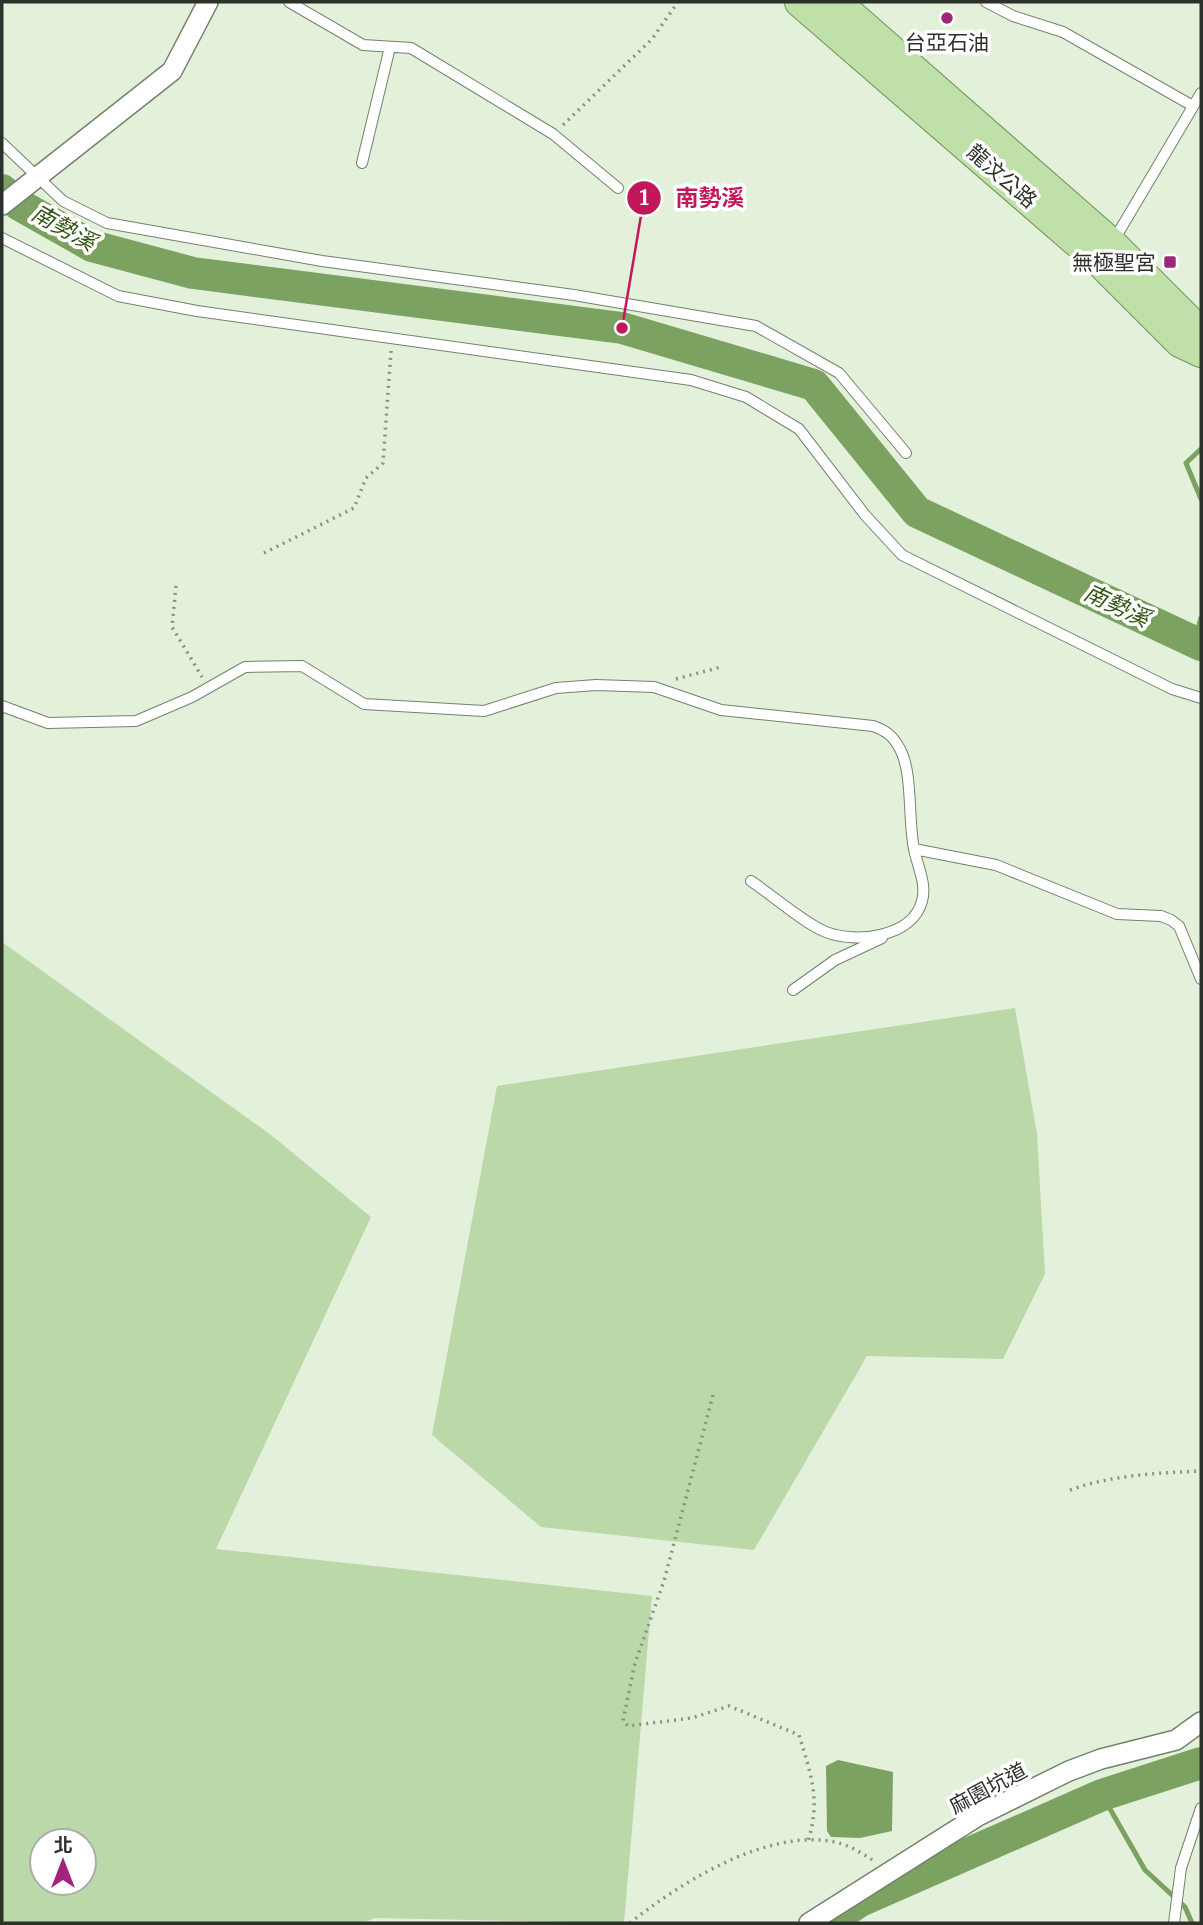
<svg xmlns="http://www.w3.org/2000/svg" width="1203" height="1925" viewBox="0 0 1203 1925" font-family="Merriweather,'Noto Sans TC',serif">
	<style>
		.green { fill: #bad8a8; fill-rule: evenodd }
		.water { fill: #7ca262 }
		.lines { fill: none; stroke-linecap: round; stroke-linejoin: round }
		.stream { stroke: #7ca262; stroke-width: 5 }
		.river { stroke: #7ca262; stroke-width: 32 }
		.lane-casing { stroke: #74816d; stroke-width: 12 }
		.street-casing { stroke: #74816d; stroke-width: 22 }
		.primary-casing { stroke: #719558; stroke-width: 32 }
		.path { stroke: #899283; stroke-width: 3.5; stroke-dasharray: 2 5; stroke-linecap: butt }
		.lane { stroke: #fff; stroke-width: 10 }
		.street { stroke: #fff; stroke-width: 19 }
		.primary { stroke: #c0e0aa; stroke-width: 30 }
		.poi-dot { fill: #a1257a; stroke: #fff; stroke-width: 2.5 }
		.labels { text-anchor: middle; dominant-baseline: central; stroke-width: 7; stroke-linejoin: round; paint-order: stroke }
		.poi-label { font-size: 21px; fill: #2c3129; stroke: #fff }
		.street-label { font-size: 21px; fill: #2c3129; stroke: #fff }
		.water-label { font-size: 23px; font-style: italic; fill: #315512; stroke: #fff }
		.leader { fill: none; stroke: #c2185b; stroke-width: 2.5 }
		.callout-dot { fill: #c2185b; stroke: #fff; stroke-width: 2.5 }
		.mark-label { font-size: 21px; text-anchor: middle; font-weight: bold; fill: #fff }
		.callout-label { font-size: 23px; text-anchor: middle; font-weight: bold; fill: #c2185b; stroke: #fff; stroke-width: 7; stroke-linejoin: round; paint-order: stroke }
	</style>
	<rect width="100%" height="100%" fill="#e3f1db"/>
	<path class="green" d="M 2,942 L 271,1135 L 371,1217 L 216,1549 L 652,1596 L 624,1923 L 375,1918 L 363,1923 L 2,1923 ZM 42,1841 L 84,1841 L 84,1883 L 42,1883 Z
		M 1015,1008 L 1037,1134 L 1045,1274 L 1003,1359 L 867,1356 L 754,1550 L 541,1527 L 432,1435 L 497,1086 Z"/>
	<path class="water" d="M 838,1760 L 893,1772 L 892,1831 L 860,1838 L 831,1837 L 827,1831 L 826,1766 Z"/>
	<g class="lines">
		<path class="stream" d="M 1201,449 L 1186,463 L 1201,499
			M 1194,642 L 1201,618
			M 1102,1795 L 1145,1870 L 1185,1907 L 1192,1923"/>
		<path class="river" d="M 2,190 L 18,204 L 92,246 L 193,273 L 622,328 L 814,385 L 917,512 L 1201,645
			M 830,1921 L 860,1901 L 1102,1795 L 1201,1763"/>
		<g class="lane-casing">
			<path id="lane" d="M 289,2 L 363,45 L 411,48 L 553,134 L 618,188
				M 986,2 L 1013,16 L 1063,32 L 1193,106
				M 2,143 L 63,201 L 107,223 L 322,261 L 574,295 L 756,326 L 839,373 L 906,453
				M 362,163 L 390,47
				M 2,238 L 118,296 L 197,311 L 691,380 L 746,397 L 799,429 L 865,515 L 902,555 L 1172,689 L 1201,698
				M 1114,240 L 1201,93
				M 2,706 L 48,723 L 136,721 L 192,697 L 245,667 L 302,666 L 364,704 L 484,711 L 556,688 L 596,685 L 654,687 L 721,710 L 873,726 C 887,731 893,736 900,749 C 913,773 908,821 914,849 C 917,865 927,884 922,901 C 913,937 856,944 826,932 C 805,924 772,895 751,881
				M 914,849 L 996,865 L 1117,914 L 1161,916 L 1171,920 L 1179,926 L 1201,979
				M 793,990 L 835,960 L 882,938
				M 1174,1923 L 1181,1868 L 1201,1808"/>
		</g>
		<g class="street-casing">
			<path id="street" d="M 2,205 L 172,71 L 208,2
				M 809,1923 L 978,1816 L 1069,1771 L 1101,1759 L 1176,1740 L 1201,1722"/>
		</g>
		<g class="primary-casing">
			<path id="primary" d="M 800,2 L 1098,260 L 1180,342 L 1201,352
				M 836,2 L 1112,244 L 1197,329 L 1201,337"/>
		</g>
		<path class="path" d="M 563,125 L 652,39 L 678,2
			M 264,553 L 354,508 L 366,478 L 383,463 L 391,351
			M 176,586 L 172,627 L 202,677
			M 676,679 L 721,667
			M 713,1395 L 664,1581 L 635,1663 L 623,1721 L 628,1726 L 692,1718 L 729,1706 L 799,1735 C 811,1774 821,1801 808,1841
			M 1070,1490 C 1112,1475 1156,1473 1201,1471
			M 630,1923 C 680,1883 767,1828 835,1842 C 849,1845 862,1853 874,1861"/>
		<use href="#lane" class="lane"/>
		<use href="#street" class="street"/>
		<use href="#primary" class="primary"/>
	</g>
	<g class="poi-dot">
		<circle cx="947" cy="18" r="7"/>
		<rect x="1163" y="255" width="14" height="14" rx="3.5"/>
	</g>
	<g class="labels">
		<g class="poi-label">
			<text x="947" y="42">台亞石油</text>
			<text x="1156" y="262" text-anchor="end">無極聖宮</text>
		</g>
		<g class="street-label">
			<text transform="translate(1002 176) rotate(41)">龍汶公路</text>
			<text transform="translate(988 1788) rotate(-28)">麻園坑道</text>
		</g>
		<g class="water-label">
			<text transform="translate(64 227) rotate(29)">南勢溪</text>
			<text transform="translate(1117 605) rotate(25)">南勢溪</text>
		</g>
	</g>
	<path class="leader" d="M622 328L644 198"/>
	<g class="callout-dot">
		<circle cx="622" cy="328" r="7"/>
		<circle cx="644" cy="198" r="18"/>
	</g>
	<g class="mark-label">
		<text x="644" y="205">1</text>
	</g>
	<g class="callout-label">
		<text x="710" y="206">南勢溪</text>
	</g>
	<rect width="1203" height="1925" fill="none" stroke="#2c3129" stroke-width="7"/>
	<g transform="translate(63 1862)"><circle r="33" fill="#ffffff" stroke="#abada9" stroke-width="2"/>
	<path d="M0-5L12 26L0 18L-12 26Z" fill="#a1257a"/>
	<text y="-10" font-size="19" font-weight="bold" text-anchor="middle" fill="#2c3129">北</text>
	</g>
</svg>
